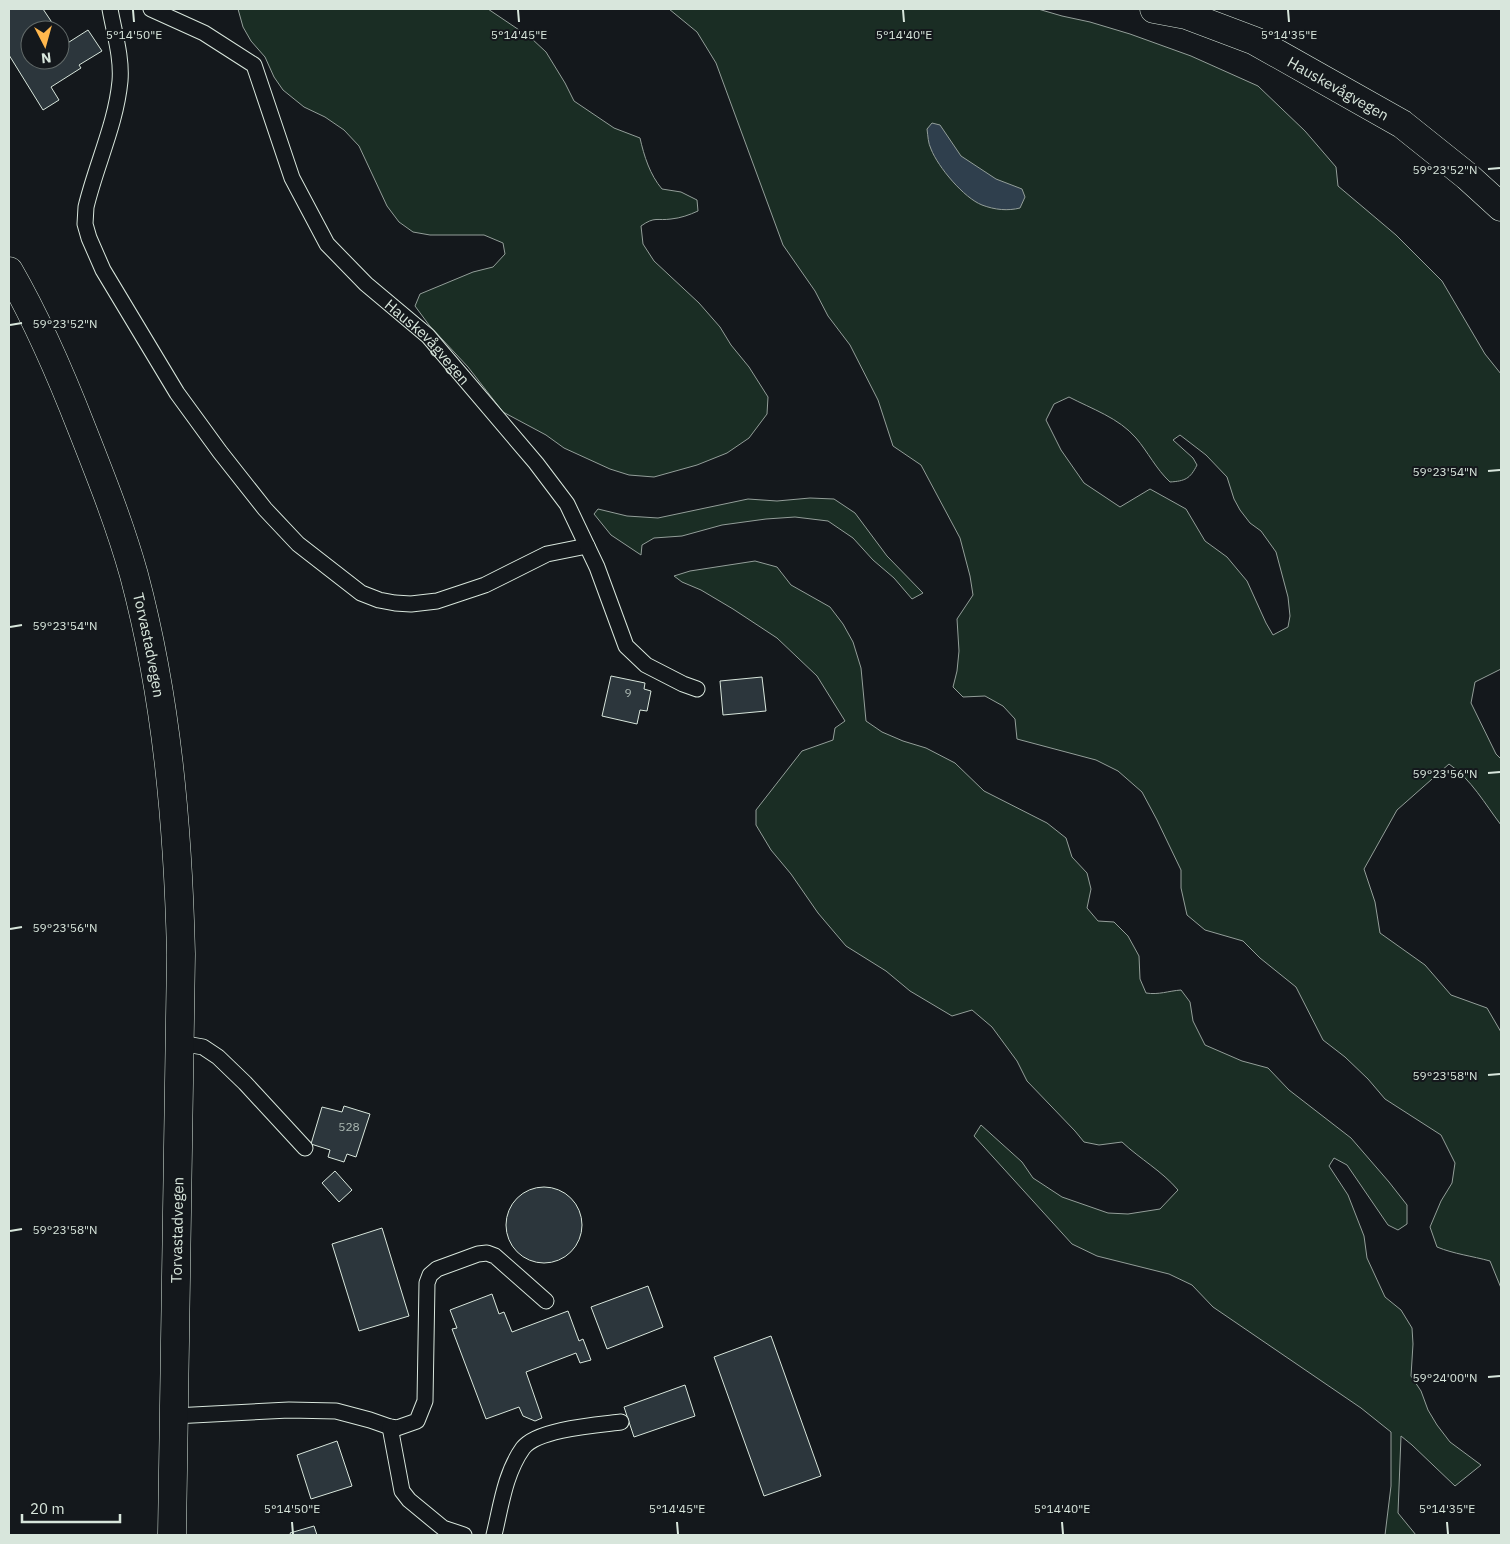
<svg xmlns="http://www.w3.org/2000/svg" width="1510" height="1544" viewBox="0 0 1510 1544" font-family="'IBM Plex Sans',sans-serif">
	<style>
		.green { fill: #1a2d24; stroke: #939e99; fill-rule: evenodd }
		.water { fill: #2f3f4d; stroke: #939e99 }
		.building { fill: #2c363c; stroke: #d8e6dc }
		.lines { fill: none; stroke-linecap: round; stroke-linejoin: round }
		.lane-casing { stroke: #d8e6dc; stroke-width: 17 }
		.street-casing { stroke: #d8e6dc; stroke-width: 29 }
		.secondary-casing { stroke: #d8e6dc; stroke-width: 29 }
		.lane { stroke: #14181c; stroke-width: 15 }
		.street { stroke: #14181c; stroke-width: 28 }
		.secondary { stroke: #14181c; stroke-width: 28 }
		.ticks { fill: none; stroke: #d8e6dc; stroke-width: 2 }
		.labels { text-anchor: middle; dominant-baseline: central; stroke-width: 4; stroke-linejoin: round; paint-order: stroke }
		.number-label { font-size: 12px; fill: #adbab4 }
		.street-label { font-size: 15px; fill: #d8e6dc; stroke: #14181c }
		.ticks-label { font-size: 12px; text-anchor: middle; fill: #d8e6dc; stroke: #14181c; stroke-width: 4; stroke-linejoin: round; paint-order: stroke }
	</style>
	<rect width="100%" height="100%" fill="#14181c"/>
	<path class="green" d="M 238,9 L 488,9 L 531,38 L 546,52 L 565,83 L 574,101 L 614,128 L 640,138 C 644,156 650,175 662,189 L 681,192 L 697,200 L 698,211 C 689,215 681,218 671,219 C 657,221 655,216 641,226 L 643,244 L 654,261 L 699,303 L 720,327 L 731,345 L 749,367 L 768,397 L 767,414 L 749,438 L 727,453 L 697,465 L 654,477 L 629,475 L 610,469 L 564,448 L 546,435 L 503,412 L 468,367 L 429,325 L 415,306 L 420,294 L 473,272 L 493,267 L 505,254 L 503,243 L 484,235 L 430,235 L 413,232 L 399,222 L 387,206 L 359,146 L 344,130 L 325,117 L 304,107 L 283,90 L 274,77 L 265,57 L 251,41 L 243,27 Z
		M 669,9 L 1038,9 L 1062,16 L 1090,22 L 1130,34 L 1191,56 L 1258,86 L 1305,131 L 1336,167 L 1338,186 L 1396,235 L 1442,281 L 1485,354 L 1501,374 L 1501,669 L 1475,682 L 1471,703 L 1496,754 L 1501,759 L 1501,825 C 1485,804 1471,779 1449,764 L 1397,810 L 1364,869 L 1375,902 L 1380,933 L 1425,965 L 1451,995 L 1487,1008 L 1501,1032 L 1501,1288 L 1490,1261 C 1472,1256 1454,1254 1437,1247 L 1430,1227 L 1441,1201 L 1452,1183 L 1455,1163 L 1441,1135 L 1385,1099 L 1368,1079 L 1345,1057 L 1323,1040 L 1296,987 L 1260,958 L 1243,941 L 1205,930 L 1187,915 L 1181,888 L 1181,870 L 1157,820 L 1142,792 L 1118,771 L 1096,760 L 1017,739 L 1015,719 L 1003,706 L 985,696 L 963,697 L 953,687 L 957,671 L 959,651 L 957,619 L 973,595 L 970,576 L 960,538 L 921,465 L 893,446 L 878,400 L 850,345 L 828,316 L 815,291 L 783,245 L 716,63 L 697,32 ZM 1069,397 C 1092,409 1119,418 1136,438 C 1148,452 1156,469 1170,482 C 1185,481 1190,479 1197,465 L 1193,458 L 1173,440 L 1180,435 L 1206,455 L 1227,477 L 1234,499 L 1240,510 L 1250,523 L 1261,531 L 1276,552 L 1288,597 L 1290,616 L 1288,627 L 1273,635 L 1266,623 L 1247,581 L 1227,557 L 1205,541 L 1186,509 L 1150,489 L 1120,507 L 1084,483 L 1061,450 L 1046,420 L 1054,404 Z
		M 810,498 L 834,499 L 855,513 L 887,556 L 923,593 L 912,599 L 894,578 L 873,560 L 853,538 L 828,521 L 795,517 L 766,519 L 722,525 L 682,536 L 654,538 L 642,545 L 641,555 L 611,535 L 594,514 L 598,509 L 627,516 L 658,518 L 748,499 L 777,501 Z
		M 755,561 L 777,567 L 791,585 L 830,607 L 843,624 L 853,642 L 861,668 L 866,721 L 882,732 L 903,741 L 926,748 L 955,763 L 984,791 L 1047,823 L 1066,838 L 1072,857 L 1087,873 L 1091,889 L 1087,908 L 1098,921 L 1114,922 L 1128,936 L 1139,956 L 1140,979 L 1146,993 C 1159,995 1168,991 1181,990 L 1190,1002 L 1193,1021 L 1205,1045 L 1242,1061 L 1268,1068 L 1289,1090 L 1351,1138 L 1389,1182 L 1407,1205 L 1407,1224 L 1398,1230 L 1388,1225 L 1347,1165 L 1334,1158 L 1329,1166 L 1348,1195 L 1364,1236 L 1367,1258 L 1385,1297 L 1401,1310 L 1412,1328 L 1413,1344 L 1411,1376 L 1421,1391 L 1428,1410 L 1437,1425 L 1450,1442 L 1481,1465 L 1455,1486 L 1412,1445 L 1401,1436 L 1398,1513 L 1416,1535 L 1385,1535 L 1391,1486 L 1391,1432 L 1361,1408 L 1213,1307 L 1192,1285 L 1169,1274 L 1097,1256 L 1072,1244 L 974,1136 L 981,1125 L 1022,1162 L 1033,1178 L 1062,1197 L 1108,1213 L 1128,1214 L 1160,1209 L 1178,1190 C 1162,1171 1140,1159 1122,1142 L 1099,1145 L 1084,1142 L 1075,1131 L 1027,1081 L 1017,1061 L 992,1027 L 972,1010 L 952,1016 L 910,991 L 886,971 L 846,946 L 818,913 L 791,874 L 771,850 L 756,825 L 756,810 L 802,751 L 833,740 L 835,728 L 845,721 L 817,676 L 777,638 L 733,609 L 701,590 L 682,582 L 674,576 L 690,571 Z"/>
	<path class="water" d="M 932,123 L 940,125 L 961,156 L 996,179 L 1022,189 L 1025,197 L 1020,208 C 1008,211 995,210 982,205 C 964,198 938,167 931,149 C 928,143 928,136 927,129 Z"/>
	<path class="building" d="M 9,9 L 43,9 L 57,30 L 30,30 L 30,60 L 60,60 L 60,35 L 66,44 L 88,30 L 102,51 L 79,65 L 81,68 L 51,87 L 59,100 L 43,110 L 9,55 Z
		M 611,676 L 645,683 L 644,689 L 651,691 L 647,711 L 640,710 L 637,724 L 602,716 Z
		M 762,677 L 766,711 L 723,715 L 720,681 Z
		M 344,1106 L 370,1114 L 356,1157 L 347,1154 L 344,1162 L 328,1157 L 330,1150 L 311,1144 L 322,1107 L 342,1112 Z
		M 335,1171 L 352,1190 L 339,1202 L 322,1183 Z
		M506 1225a38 38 0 1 1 76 0a38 38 0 1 1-76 0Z
		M 382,1228 L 409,1316 L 359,1331 L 332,1244 Z
		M 648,1286 L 663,1327 L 607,1349 L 591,1307 Z
		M 492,1294 L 499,1314 L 504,1312 L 512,1332 L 568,1311 L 579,1341 L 583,1339 L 591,1360 L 580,1363 L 576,1353 L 526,1372 L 542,1418 L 535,1421 L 523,1416 L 519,1407 L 486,1419 L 452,1329 L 457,1328 L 450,1310 Z
		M 771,1336 L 821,1476 L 764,1496 L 714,1357 Z
		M 685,1385 L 695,1416 L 634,1437 L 624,1407 Z
		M 337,1441 L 352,1486 L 311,1499 L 297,1455 Z
		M 314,1526 L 317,1535 L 291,1535 L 290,1533 Z"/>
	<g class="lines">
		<g class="lane-casing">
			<g id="lane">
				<path d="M 110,9 C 114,32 122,57 120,81 C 116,124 96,165 86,207 L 85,224 L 89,238 L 103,270 L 177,393 L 220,452 L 265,509 L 298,544 L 361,593 L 379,600 L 395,603 L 411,604 L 437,601 L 485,585 L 547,554 L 587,546"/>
				<path id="s1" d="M 151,9 L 204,33 L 254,65 L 292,178 L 327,244 L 366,284 L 428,336 L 536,463 L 567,504 L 597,567 L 626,646 L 646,665 L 683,684 L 697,689"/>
				<path d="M 180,1043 L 203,1047 L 218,1057 L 245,1083 L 305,1148"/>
				<path d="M 174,1416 L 289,1410 L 336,1411 L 370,1420 L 390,1427 L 397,1428 L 417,1421 L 425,1401 L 427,1283 L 430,1275 L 437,1269 L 478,1254 L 487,1253 L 495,1256 L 546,1301"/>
				<path d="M 390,1427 L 402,1491 L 409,1500 L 443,1528 L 464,1535"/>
				<path d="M 494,1535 C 501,1506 505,1473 523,1448 C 538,1429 597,1425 621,1422"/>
			</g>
		</g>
		<g class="street-casing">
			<g id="street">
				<path id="s2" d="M 1154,9 L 1186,15 L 1255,41 L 1402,124 L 1467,176 L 1501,207"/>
			</g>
		</g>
		<g class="secondary-casing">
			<g id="secondary">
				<path id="s3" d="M 9,271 C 38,321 61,375 82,429 C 101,477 120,525 134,575 C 167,699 178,827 181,954 L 172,1535"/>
			</g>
		</g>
		<use href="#lane" class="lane"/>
		<use href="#street" class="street"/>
		<use href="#secondary" class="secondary"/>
	</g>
	<path class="ticks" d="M 133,10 L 134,22M 518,10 L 519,22M 903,10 L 904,22M 1288,10 L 1289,22M 1488,169 L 1500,168M 10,325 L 22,323M 1488,471 L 1500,470M 10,627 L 22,625M 1488,773 L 1500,772M 10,929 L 22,927M 1488,1075 L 1500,1074M 10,1231 L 22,1229M 1488,1377 L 1500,1376M 292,1522 L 293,1534M 677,1522 L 678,1534M 1062,1522 L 1063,1534M 1447,1522 L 1448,1534"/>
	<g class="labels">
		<g class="number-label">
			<text x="628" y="692">9</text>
			<text x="349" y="1126">528</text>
		</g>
		<g class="street-label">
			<text stroke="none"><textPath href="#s2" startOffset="202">Hauskevågvegen</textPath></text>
			<text stroke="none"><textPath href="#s1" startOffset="452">Hauskevågvegen</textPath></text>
			<text stroke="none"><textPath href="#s3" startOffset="401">Torvastadvegen</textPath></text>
			<text transform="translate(177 1230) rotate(-89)">Torvastadvegen</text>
		</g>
	</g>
	<g class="ticks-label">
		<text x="134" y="39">5°14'50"E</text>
		<text x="519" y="39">5°14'45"E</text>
		<text x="904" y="39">5°14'40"E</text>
		<text x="1289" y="39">5°14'35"E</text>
		<text x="1445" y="174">59°23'52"N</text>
		<text x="65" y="328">59°23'52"N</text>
		<text x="1445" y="476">59°23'54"N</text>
		<text x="65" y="630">59°23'54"N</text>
		<text x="1445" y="778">59°23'56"N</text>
		<text x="65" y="932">59°23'56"N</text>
		<text x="1445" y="1080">59°23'58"N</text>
		<text x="65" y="1234">59°23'58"N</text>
		<text x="1445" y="1382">59°24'00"N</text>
		<text x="292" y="1513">5°14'50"E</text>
		<text x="677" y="1513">5°14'45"E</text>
		<text x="1062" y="1513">5°14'40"E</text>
		<text x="1447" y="1513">5°14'35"E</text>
	</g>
	<rect width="1510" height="1544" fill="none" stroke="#d8e6dc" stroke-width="20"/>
	<g transform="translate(45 45) rotate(174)"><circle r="24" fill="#14181c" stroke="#626a69"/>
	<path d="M0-4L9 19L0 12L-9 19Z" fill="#ffb74d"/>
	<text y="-8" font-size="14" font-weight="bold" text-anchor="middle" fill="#d8e6dc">N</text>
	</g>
	<path d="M22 1514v8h98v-8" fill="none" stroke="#d8e6dc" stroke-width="2.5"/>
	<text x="30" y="1514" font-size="15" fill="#d8e6dc" stroke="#14181c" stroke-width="4" paint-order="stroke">20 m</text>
</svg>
